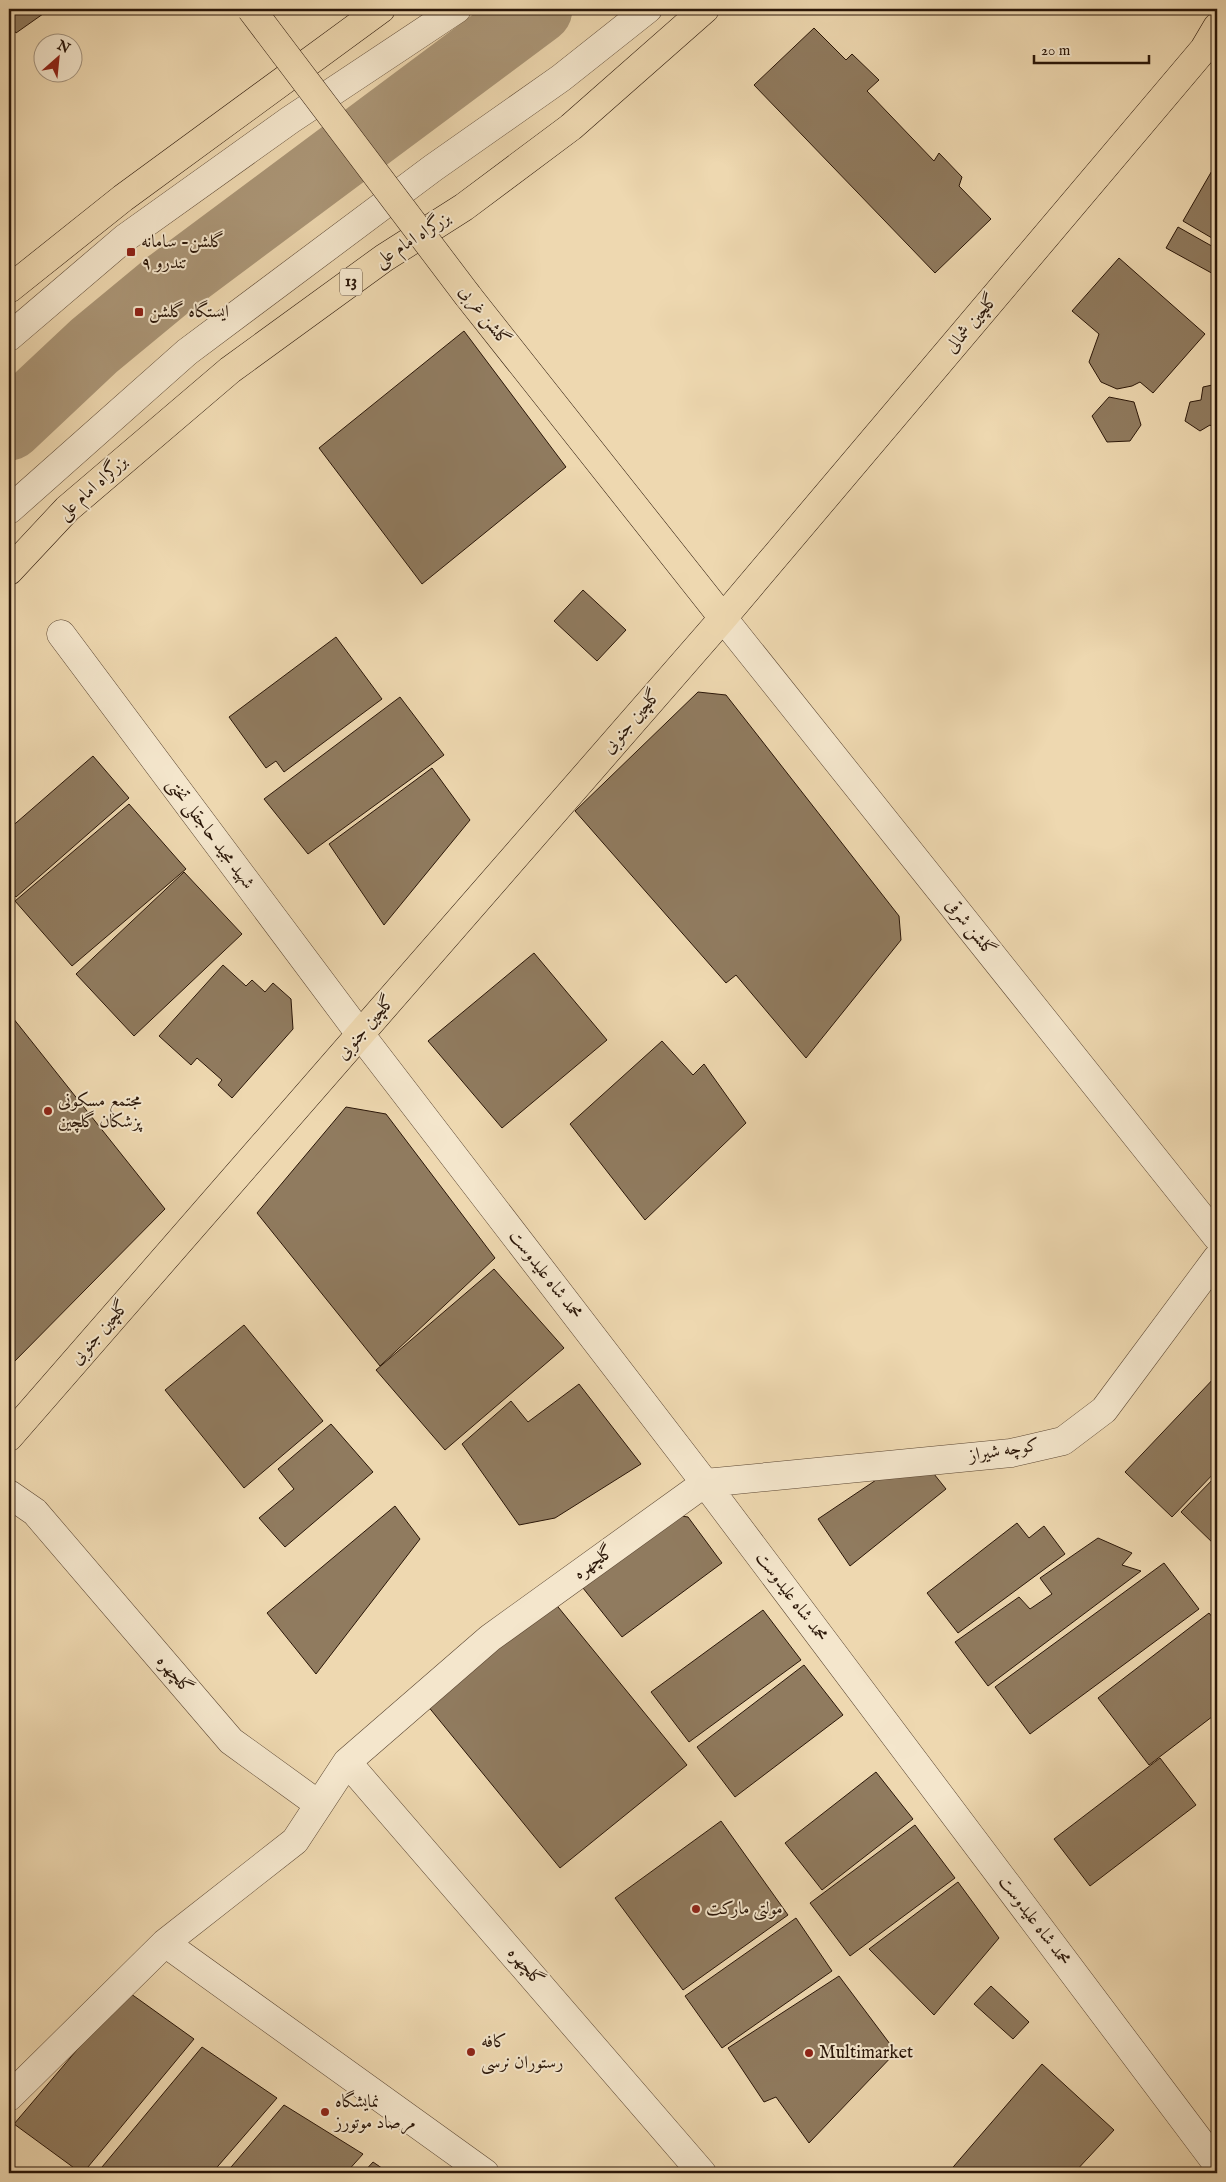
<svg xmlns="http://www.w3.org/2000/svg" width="1226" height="2182" viewBox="0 0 1226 2182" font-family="'IM FELL English',Amiri,serif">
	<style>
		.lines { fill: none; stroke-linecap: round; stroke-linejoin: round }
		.river { stroke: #ab9677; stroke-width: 69 }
		.building { fill: #907b5f; stroke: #2a1608 }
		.minor-casing { stroke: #5b4632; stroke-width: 29 }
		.major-casing { stroke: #2a1608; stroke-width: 29 }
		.highway-casing { stroke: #2a1608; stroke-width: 29 }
		.minor { stroke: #f4e6cc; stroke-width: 28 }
		.major { stroke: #eed8b0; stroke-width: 28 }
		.highway { stroke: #eed8b0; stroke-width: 28 }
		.major-bridge-casing { stroke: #2a1608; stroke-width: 29; stroke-linecap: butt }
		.major-bridge { stroke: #eed8b0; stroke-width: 28 }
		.poi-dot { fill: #8f2418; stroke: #f4e6cc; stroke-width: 2 }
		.labels { text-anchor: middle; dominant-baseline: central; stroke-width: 4; stroke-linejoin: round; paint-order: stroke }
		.shield { fill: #f4e6cc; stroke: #675443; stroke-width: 1 }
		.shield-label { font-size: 16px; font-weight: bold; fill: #2a1608 }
		.street-label { font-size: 18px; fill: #2a1608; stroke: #f4e6cc }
		.poi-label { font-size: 18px; fill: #2a1608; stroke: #f4e6cc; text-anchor: start }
	</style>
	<rect width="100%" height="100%" fill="#eed8b0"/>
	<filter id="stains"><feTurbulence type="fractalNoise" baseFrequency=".004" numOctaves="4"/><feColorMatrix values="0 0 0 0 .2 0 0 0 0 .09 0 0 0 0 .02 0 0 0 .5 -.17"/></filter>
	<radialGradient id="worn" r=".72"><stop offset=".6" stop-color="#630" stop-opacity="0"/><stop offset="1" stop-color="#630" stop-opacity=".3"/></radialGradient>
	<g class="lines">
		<path class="river" d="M 9,426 L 94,346 L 169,284 L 538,9"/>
	</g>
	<path class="building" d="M 9,9 L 50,9 L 16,33 L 9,23 Z
		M 814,28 L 846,60 L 852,54 L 879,80 L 867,91 L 934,161 L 939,153 L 962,177 L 959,186 L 991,219 L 935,273 L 754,85 Z
		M 1217,162 L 1217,241 L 1183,221 Z
		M 1178,227 L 1217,249 L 1217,276 L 1166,248 Z
		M 1119,258 L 1205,334 L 1153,393 L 1140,382 L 1132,386 L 1117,389 L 1101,382 L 1089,362 L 1099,334 L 1072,311 Z
		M 464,331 L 566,467 L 422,584 L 319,448 Z
		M 1217,384 L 1217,431 L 1210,425 L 1200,431 L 1185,421 L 1190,402 L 1201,400 L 1203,387 Z
		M 1109,397 L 1134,402 L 1141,425 L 1130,441 L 1107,442 L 1092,416 Z
		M 583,590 L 626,630 L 597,661 L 554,621 Z
		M 336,637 L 382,699 L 284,772 L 276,761 L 266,768 L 229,717 Z
		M 698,692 L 726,695 L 899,916 L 901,940 L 806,1058 L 736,975 L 726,983 L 575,811 Z
		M 400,697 L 444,755 L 308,854 L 264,799 Z
		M 93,756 L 129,798 L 16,897 L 9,889 L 9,829 Z
		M 432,768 L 470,820 L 384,925 L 329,844 Z
		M 129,804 L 186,869 L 72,966 L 15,901 Z
		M 184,872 L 242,934 L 134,1036 L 76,974 Z
		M 534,953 L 607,1040 L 502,1128 L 428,1041 Z
		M 223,965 L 246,986 L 252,980 L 265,992 L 273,983 L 291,999 L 293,1029 L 232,1098 L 218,1085 L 222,1080 L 197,1058 L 191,1065 L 159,1036 Z
		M 9,1013 L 165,1209 L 9,1367 Z
		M 662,1041 L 693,1075 L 704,1064 L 746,1123 L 645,1220 L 570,1124 Z
		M 346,1107 L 386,1114 L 495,1258 L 380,1366 L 257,1213 Z
		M 494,1269 L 564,1348 L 445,1450 L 376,1370 Z
		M 244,1325 L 323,1421 L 244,1488 L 165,1390 Z
		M 1217,1375 L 1217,1470 L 1172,1517 L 1125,1472 Z
		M 579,1384 L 641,1464 L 555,1518 L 519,1525 L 462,1444 L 511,1401 L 528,1422 Z
		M 331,1424 L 373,1472 L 285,1547 L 259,1518 L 294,1489 L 278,1469 Z
		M 930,1469 L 946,1489 L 850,1566 L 818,1519 L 888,1472 Z
		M 1217,1475 L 1217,1547 L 1181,1512 Z
		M 395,1506 L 420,1539 L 316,1674 L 267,1613 Z
		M 669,1514 L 688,1517 L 722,1563 L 622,1637 L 579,1583 Z
		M 1017,1523 L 1029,1538 L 1044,1526 L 1065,1554 L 958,1633 L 927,1593 Z
		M 1098,1538 L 1132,1553 L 1122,1565 L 1141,1571 L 988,1686 L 955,1642 L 1019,1597 L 1030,1609 L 1052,1594 L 1040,1578 Z
		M 1164,1563 L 1199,1609 L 1030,1734 L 995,1687 Z
		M 554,1602 L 687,1765 L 560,1868 L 427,1705 Z
		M 763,1610 L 801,1660 L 689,1742 L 651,1692 Z
		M 1209,1613 L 1217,1623 L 1217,1713 L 1149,1765 L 1098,1698 Z
		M 804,1665 L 843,1715 L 735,1797 L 697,1747 Z
		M 1160,1758 L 1196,1805 L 1090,1886 L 1054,1839 Z
		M 876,1772 L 913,1819 L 822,1890 L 785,1843 Z
		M 721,1821 L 788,1915 L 683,1990 L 615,1898 Z
		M 915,1825 L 955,1878 L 850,1956 L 810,1903 Z
		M 958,1882 L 999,1938 L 934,2015 L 869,1949 Z
		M 796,1918 L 832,1971 L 722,2048 L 685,1996 Z
		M 839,1976 L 896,2052 L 809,2143 L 776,2097 L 764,2102 L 728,2048 Z
		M 991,1986 L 1029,2022 L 1013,2039 L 974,2004 Z
		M 127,1991 L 194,2039 L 83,2173 L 81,2173 L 14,2124 Z
		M 202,2047 L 277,2098 L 212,2173 L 97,2173 Z
		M 1042,2064 L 1114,2130 L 1074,2173 L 948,2173 Z
		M 284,2105 L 363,2154 L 346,2173 L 226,2173 Z
		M 373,2162 L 389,2173 L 363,2173 Z"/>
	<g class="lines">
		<g class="minor-casing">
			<path id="minor" d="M 9,337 L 125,238 L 290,120 L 457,9
				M 9,510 L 187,352 L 433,168 L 561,78 L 648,9
				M 723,618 L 1217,1237
				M 61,634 L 360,1034 L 705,1483 L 1217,2164
				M 9,1494 L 35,1512 L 231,1741 L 318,1804
				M 347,1762 L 702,2173
				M 165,1943 L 485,2173
				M 9,2097 L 165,1943 L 295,1841 L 347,1762 L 490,1638 L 705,1483 L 1011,1453 L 1063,1441 L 1104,1410 L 1217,1258"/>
		</g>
		<g class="major-casing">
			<path id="major" d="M 468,296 L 723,618
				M 9,1437 L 723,618 L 1204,49 L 1217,27"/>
		</g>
		<g class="highway-casing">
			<path id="highway" d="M 9,289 L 123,198 L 381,9
				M 9,571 L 67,509 L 230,370 L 384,258 L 464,207 L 571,127 L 705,9"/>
		</g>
		<use href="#minor" class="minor"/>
		<use href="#major" class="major"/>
		<use href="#highway" class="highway"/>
		<g class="major-bridge-casing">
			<path id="major-bridge" d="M 251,9 L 468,296"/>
		</g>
		<use href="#major-bridge" class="major-bridge"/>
	</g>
	<g class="poi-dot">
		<rect x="126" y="247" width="10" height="10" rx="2.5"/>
		<rect x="134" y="307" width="10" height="10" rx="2.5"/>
		<circle cx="48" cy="1111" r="5"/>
		<circle cx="696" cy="1909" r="5"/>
		<circle cx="471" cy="2052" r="5"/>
		<circle cx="809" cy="2053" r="5"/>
		<circle cx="325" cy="2112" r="5"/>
	</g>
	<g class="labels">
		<rect class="shield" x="340" y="268.5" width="22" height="27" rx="4"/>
		<g class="shield-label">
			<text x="351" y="282">13</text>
		</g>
		<g class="street-label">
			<text transform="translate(413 240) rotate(-33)">بزرگراه امام علی</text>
			<text transform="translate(484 316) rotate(52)">گلشن غربی</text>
			<text transform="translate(972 324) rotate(-50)">گلچین شمالی</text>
			<text transform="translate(93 488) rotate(-42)">بزرگراه امام علی</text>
			<text transform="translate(632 722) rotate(-49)">گلچین جنوبی</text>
			<text transform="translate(210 834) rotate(53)">شهید مجید حاجقلی تختی</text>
			<text transform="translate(970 928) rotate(51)">گلشن شرقی</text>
			<text transform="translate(366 1028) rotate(-49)">گلچین جنوبی</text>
			<text transform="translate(545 1275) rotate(52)">محمد شاه علیدوست</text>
			<text transform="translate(100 1333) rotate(-49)">گلچین جنوبی</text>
			<text transform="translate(1004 1451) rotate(-9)">کوچه شیراز</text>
			<text transform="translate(594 1563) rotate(-36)">گلچهره</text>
			<text transform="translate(791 1597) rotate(53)">محمد شاه علیدوست</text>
			<text transform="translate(174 1675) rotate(49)">گلچهره</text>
			<text transform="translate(1034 1921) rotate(53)">محمد شاه علیدوست</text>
			<text transform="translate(525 1967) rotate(49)">گلچهره</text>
		</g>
		<g class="poi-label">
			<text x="141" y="242">گلشن- سامانه<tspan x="141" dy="21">۹ تندرو</tspan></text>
			<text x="149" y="312">ایستگاه گلشن</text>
			<text x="58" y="1101">مجتمع مسکونی<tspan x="58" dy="21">پزشکان گلچین</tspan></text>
			<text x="706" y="1909">مولتی مارکت</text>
			<text x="481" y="2042">کافه<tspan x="481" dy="21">رستوران نرسی</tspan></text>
			<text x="819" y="2053">Multimarket</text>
			<text x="335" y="2102">نمایشگاه<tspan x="335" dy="21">مرصاد موتورز</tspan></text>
		</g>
	</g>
	<rect width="1226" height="2182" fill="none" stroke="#eed8b0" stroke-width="30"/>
	<rect x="10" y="10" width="1206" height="2162" fill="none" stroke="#2a1608" stroke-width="2.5"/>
	<rect x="15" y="15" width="1196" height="2152" fill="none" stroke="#2a1608"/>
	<g transform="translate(58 58) rotate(27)"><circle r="24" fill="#f4e6cc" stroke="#a3937e"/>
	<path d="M0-4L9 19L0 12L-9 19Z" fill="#8f2418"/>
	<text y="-8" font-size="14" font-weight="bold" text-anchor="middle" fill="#2a1608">N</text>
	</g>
	<path d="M1034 55v8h115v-8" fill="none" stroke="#2a1608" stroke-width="2.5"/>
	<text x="1041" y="55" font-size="15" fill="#2a1608" stroke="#f4e6cc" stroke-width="4" paint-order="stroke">20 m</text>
	<rect width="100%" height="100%" filter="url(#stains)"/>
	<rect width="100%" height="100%" fill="url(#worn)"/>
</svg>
